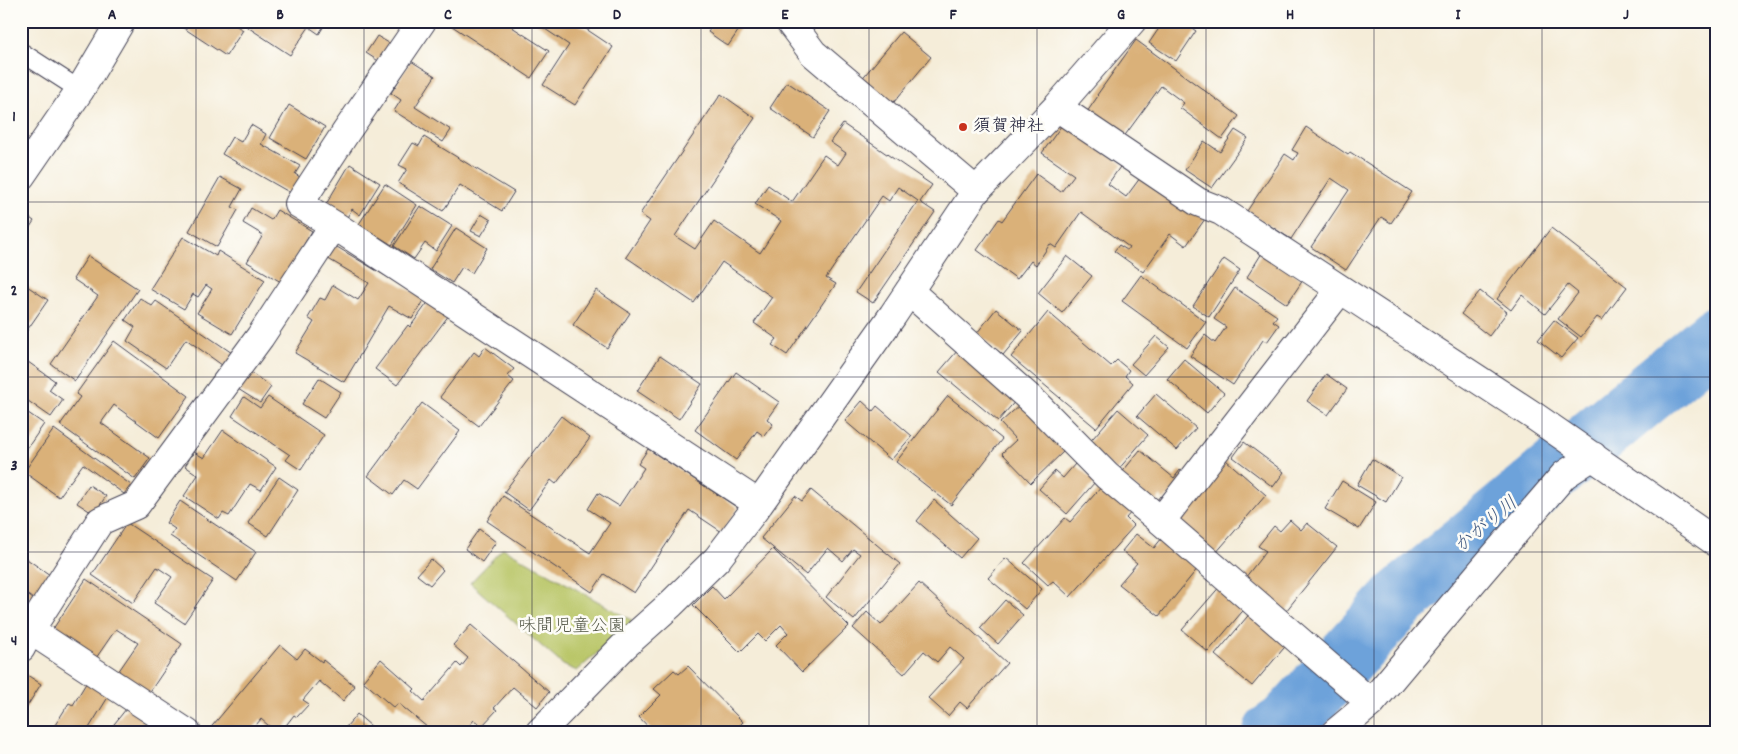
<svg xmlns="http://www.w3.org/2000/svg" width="1738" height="754" viewBox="0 0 1738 754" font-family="Dekko,'Klee One',sans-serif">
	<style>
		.green { fill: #b9c668; stroke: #6e7452 }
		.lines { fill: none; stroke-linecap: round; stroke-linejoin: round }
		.river { stroke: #6da2da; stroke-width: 61 }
		.building { fill: #dab179 }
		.service-casing { stroke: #424053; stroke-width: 20 }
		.minor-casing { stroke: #424053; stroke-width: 30 }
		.service { stroke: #fff; stroke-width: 18 }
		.minor { stroke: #fff; stroke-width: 28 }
		.grid { fill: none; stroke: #22223b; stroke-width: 1; stroke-opacity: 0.55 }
		.poi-dot { fill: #c8321e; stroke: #fdfcf7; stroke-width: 2 }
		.labels { text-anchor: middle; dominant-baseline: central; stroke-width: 5; stroke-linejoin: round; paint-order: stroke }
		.poi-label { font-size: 18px; fill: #22223b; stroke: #fdfcf7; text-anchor: start }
		.park-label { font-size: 18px; fill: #575b4b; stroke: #fdfcf7 }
		.water-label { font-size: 19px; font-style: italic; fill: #445c83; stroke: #fdfcf7 }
		.neatline { fill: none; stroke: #22223b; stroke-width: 2 }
		.grid-label { font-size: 16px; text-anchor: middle; font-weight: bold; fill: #22223b }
	</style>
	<rect width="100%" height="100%" fill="#fdfcf7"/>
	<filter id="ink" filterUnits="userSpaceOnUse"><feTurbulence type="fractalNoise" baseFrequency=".02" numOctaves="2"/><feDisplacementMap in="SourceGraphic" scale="10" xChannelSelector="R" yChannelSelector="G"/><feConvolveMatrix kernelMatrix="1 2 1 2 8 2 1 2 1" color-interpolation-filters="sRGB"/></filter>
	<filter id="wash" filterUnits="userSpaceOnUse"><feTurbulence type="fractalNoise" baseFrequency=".0096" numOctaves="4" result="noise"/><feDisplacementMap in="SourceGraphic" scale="20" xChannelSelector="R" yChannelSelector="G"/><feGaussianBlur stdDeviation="1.12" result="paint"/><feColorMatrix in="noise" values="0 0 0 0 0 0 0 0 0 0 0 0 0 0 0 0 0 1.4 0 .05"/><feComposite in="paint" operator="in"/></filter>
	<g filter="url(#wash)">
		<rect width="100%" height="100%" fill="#f5edd9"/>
		<path class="green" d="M 503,548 L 633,621 L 577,671 L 563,665 L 470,583 Z"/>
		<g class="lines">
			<path class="river" d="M 1273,733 L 1285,725 L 1400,599 L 1717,336"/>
		</g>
		<g id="blocks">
			<path class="building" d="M 173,21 L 229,21 L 243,30 L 226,56 Z
				M 249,21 L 333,21 L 330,27 L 325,24 L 319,34 L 309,27 L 290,55 L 246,26 Z
				M 450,21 L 516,21 L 512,27 L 549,51 L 531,78 L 449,24 Z
				M 533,21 L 574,21 L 613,47 L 575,105 L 543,85 L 569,45 Z
				M 716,21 L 745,21 L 728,46 L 708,32 Z
				M 1164,21 L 1182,21 L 1196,31 L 1176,61 L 1149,43 Z
				M 901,32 L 931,57 L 894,102 L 891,100 L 888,104 L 860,81 Z
				M 377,36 L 394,46 L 383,64 L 366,53 Z
				M 1136,40 L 1239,116 L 1222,139 L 1180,108 L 1184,103 L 1161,86 L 1123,138 L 1087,112 L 1098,96 L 1097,95 Z
				M 411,61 L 435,76 L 415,107 L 451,130 L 443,142 L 394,111 L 401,100 L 391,93 Z
				M 787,82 L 830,111 L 813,137 L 770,108 Z
				M 721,94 L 755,118 L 675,236 L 695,249 L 714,221 L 760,253 L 781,221 L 755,204 L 768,185 L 792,202 L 824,155 L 838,165 L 846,153 L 830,142 L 843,124 L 932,185 L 920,202 L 935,212 L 873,303 L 856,292 L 918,201 L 898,187 L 889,201 L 882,196 L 826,278 L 836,284 L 787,355 L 772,345 L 777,339 L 754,323 L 772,297 L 722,262 L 694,303 L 626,257 L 650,221 L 640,214 Z
				M 289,105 L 325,127 L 306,159 L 270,138 Z
				M 1064,122 L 1122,164 L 1108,184 L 1126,197 L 1143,174 L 1205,219 L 1186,246 L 1170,234 L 1143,272 L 1114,251 L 1119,245 L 1127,250 L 1129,247 L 1081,212 L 1056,248 L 1050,244 L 1036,265 L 1031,261 L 1017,279 L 977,250 L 999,219 L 1002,221 L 1036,174 L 1061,192 L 1074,175 L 1042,153 Z
				M 251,125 L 266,134 L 261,144 L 300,166 L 295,174 L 305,180 L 296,196 L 222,154 L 232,137 L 241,142 Z
				M 1306,127 L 1348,155 L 1350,152 L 1412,192 L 1391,223 L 1381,217 L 1346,270 L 1311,247 L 1349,190 L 1331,178 L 1291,239 L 1247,211 L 1285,154 L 1294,160 L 1298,153 L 1292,150 Z
				M 1235,130 L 1248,138 L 1212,188 L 1185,170 L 1204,141 L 1220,152 Z
				M 424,137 L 514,192 L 502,211 L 460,185 L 443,211 L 398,183 L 407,169 L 399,165 L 413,143 L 419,146 Z
				M 350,164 L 380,183 L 360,215 L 352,209 L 346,219 L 325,206 Z
				M 220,177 L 242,189 L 232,207 L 238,210 L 217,247 L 189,231 Z
				M 385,184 L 417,205 L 392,245 L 359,224 Z
				M 420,206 L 452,226 L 436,251 L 425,243 L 414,259 L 394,246 Z
				M 251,208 L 271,220 L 277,210 L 312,231 L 281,282 L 247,262 L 263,235 L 243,223 Z
				M 21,212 L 34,221 L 24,236 L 21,234 Z
				M 481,214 L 491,220 L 481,236 L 471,231 Z
				M 456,228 L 487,248 L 472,273 L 462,267 L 452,283 L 430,269 Z
				M 1551,228 L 1627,287 L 1602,320 L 1597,317 L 1581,337 L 1558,319 L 1578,293 L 1568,285 L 1545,314 L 1522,295 L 1511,310 L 1497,299 Z
				M 183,237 L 216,256 L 218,251 L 265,280 L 232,334 L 197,313 L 212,289 L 206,285 L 198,297 L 193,294 L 184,309 L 150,289 Z
				M 332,244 L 424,299 L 412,319 L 389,306 L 344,382 L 295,353 L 314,322 L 308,318 L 320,298 L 325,300 L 333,285 L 358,300 L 369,283 L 325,257 Z
				M 1262,253 L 1303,280 L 1287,304 L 1247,277 Z
				M 88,256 L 138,289 L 75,381 L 51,364 L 98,296 L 73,279 Z
				M 1067,256 L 1092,276 L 1062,313 L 1038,293 Z
				M 1224,259 L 1240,270 L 1209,317 L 1193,306 Z
				M 1141,275 L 1206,322 L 1187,348 L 1122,301 Z
				M 21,282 L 48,300 L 21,339 Z
				M 1235,288 L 1277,316 L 1273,321 L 1279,325 L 1267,342 L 1263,340 L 1233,385 L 1190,356 L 1205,335 L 1215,343 L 1226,327 L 1214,319 Z
				M 596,290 L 630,313 L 607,348 L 573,325 Z
				M 1480,291 L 1507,312 L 1489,336 L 1461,314 Z
				M 140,298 L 152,306 L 156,301 L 235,355 L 226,368 L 186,339 L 166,368 L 127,341 L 135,327 L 125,320 Z
				M 429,301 L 449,315 L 397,385 L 375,369 L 408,325 L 410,327 Z
				M 996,309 L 1023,331 L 1003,355 L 977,333 Z
				M 1048,312 L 1111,366 L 1117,360 L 1129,370 L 1125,376 L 1133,383 L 1096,428 L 1011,357 Z
				M 1554,320 L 1578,338 L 1561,358 L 1538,340 Z
				M 1156,336 L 1169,347 L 1144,375 L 1131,364 Z
				M 114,341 L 189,396 L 159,438 L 114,405 L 101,423 L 150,458 L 135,479 L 60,425 L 80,397 L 76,394 Z
				M 485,347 L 514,369 L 508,376 L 514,381 L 479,426 L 440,397 L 474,352 L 479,356 Z
				M 958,350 L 1017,399 L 998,421 L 939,372 Z
				M 660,356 L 702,384 L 679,419 L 637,391 Z
				M 21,357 L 55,381 L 49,390 L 63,400 L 51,417 L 21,396 Z
				M 1184,359 L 1224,393 L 1207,413 L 1167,379 Z
				M 250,372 L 271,387 L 260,403 L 238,389 Z
				M 736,372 L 779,402 L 767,419 L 773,424 L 764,436 L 757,431 L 736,460 L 695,430 Z
				M 1326,374 L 1347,389 L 1328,415 L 1307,401 Z
				M 319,378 L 341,392 L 324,418 L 302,404 Z
				M 1156,394 L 1196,428 L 1177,450 L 1137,416 Z
				M 948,396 L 1002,439 L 951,505 L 896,462 Z
				M 244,397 L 260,408 L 268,397 L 324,435 L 301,470 L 286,460 L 290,455 L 232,416 Z
				M 862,401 L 873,411 L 877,406 L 912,436 L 891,460 L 845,421 Z
				M 422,403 L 460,431 L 417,489 L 404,480 L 393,495 L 368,476 Z
				M 1022,403 L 1066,449 L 1031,483 L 1002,453 L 1016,440 L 1000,423 Z
				M 21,408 L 44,424 L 21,457 Z
				M 1118,409 L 1148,435 L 1117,471 L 1087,445 Z
				M 561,416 L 590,438 L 556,484 L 551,480 L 529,510 L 504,492 Z
				M 54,429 L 131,485 L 124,494 L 83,464 L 59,497 L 24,472 Z
				M 223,430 L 276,467 L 261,490 L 250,484 L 229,516 L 223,513 L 219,519 L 184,496 L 198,475 L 185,466 L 194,452 L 204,458 Z
				M 1244,442 L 1284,472 L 1273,487 L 1233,457 Z
				M 648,449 L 738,508 L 722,532 L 689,510 L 634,593 L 604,574 L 592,592 L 487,521 L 503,496 L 590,553 L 610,523 L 588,509 L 598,493 L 619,506 L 644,468 L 638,464 Z
				M 1140,450 L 1174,478 L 1180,470 L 1188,477 L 1164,500 L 1160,496 L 1155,503 L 1120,475 Z
				M 1372,459 L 1401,477 L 1386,502 L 1357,485 Z
				M 1226,460 L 1266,495 L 1215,554 L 1174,518 Z
				M 1075,464 L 1095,482 L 1067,514 L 1039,489 L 1055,471 L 1063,478 Z
				M 279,477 L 298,490 L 268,536 L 248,523 Z
				M 1342,481 L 1376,502 L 1359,529 L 1325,509 Z
				M 1104,484 L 1133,510 L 1126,518 L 1134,526 L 1070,597 L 1053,581 L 1048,585 L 1024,563 L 1065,518 L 1070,522 Z
				M 89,485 L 106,496 L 94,514 L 77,503 Z
				M 811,490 L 900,564 L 854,620 L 826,597 L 860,554 L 853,549 L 843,561 L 828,548 L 806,575 L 761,538 L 795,496 L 802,501 Z
				M 934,500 L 977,538 L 960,558 L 917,521 Z
				M 180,501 L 256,552 L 237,581 L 170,536 L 175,529 L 166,523 Z
				M 1290,520 L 1301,530 L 1307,523 L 1337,547 L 1286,611 L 1245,578 L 1266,551 L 1258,546 L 1274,526 L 1280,531 Z
				M 127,523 L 213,580 L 184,623 L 154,603 L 172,577 L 157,567 L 133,603 L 92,575 Z
				M 479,529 L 496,542 L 482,562 L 465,549 Z
				M 1136,534 L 1154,548 L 1162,538 L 1198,568 L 1159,616 L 1119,584 L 1137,563 L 1122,551 Z
				M 773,549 L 849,626 L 802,672 L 776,645 L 788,633 L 781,625 L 765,641 L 758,634 L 740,652 L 693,605 L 712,586 L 724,599 Z
				M 21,555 L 50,575 L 33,599 L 25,593 L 21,598 Z
				M 1006,558 L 1042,589 L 1025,609 L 988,578 Z
				M 431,559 L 443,570 L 430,585 L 417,575 Z
				M 86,579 L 182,644 L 147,696 L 116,675 L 138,643 L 116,629 L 94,661 L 51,632 Z
				M 919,583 L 1007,663 L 967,708 L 960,702 L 948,716 L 928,698 L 964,659 L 950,647 L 937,662 L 924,651 L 904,674 L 853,628 L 867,612 L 881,625 Z
				M 1222,584 L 1247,606 L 1208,652 L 1182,630 Z
				M 1005,600 L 1023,615 L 998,644 L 980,628 Z
				M 1252,611 L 1289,642 L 1252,686 L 1215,655 Z
				M 471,625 L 549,692 L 537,707 L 513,687 L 494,708 L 497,710 L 482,726 L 474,720 L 463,733 L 434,733 L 398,703 L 394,708 L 363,681 L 381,659 L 415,689 L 413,691 L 424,701 L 457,663 L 461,667 L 468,658 L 453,645 Z
				M 280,645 L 297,659 L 305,649 L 322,662 L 323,660 L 355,686 L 343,701 L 319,681 L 303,700 L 309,704 L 297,717 L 294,715 L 280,733 L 277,733 L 261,719 L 252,730 L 255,733 L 210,733 L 208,731 Z
				M 688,666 L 743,722 L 732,733 L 714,733 L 708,727 L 702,733 L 654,733 L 639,717 L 661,695 L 654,689 L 674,670 L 679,674 Z
				M 21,671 L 41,684 L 21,716 Z
				M 88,680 L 110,694 L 86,733 L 50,733 L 69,703 L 73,705 Z
				M 130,704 L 166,733 L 107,733 Z
				M 357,714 L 379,733 L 341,733 Z"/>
		</g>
	</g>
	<g filter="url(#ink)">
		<use href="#blocks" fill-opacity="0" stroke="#424053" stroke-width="1"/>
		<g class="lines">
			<g class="service-casing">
				<path id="service" d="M 21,52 L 80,90"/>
			</g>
			<g class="minor-casing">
				<path id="minor" d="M 789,21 L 813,53 L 976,191
					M 1057,107 L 1198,202 L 1221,211 L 1534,416 L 1717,543
					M 21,176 L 80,90 L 121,21
					M 334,225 L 759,504
					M 909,291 L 1036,404 L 1107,476 L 1161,521 L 1340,290
					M 1161,521 L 1371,703
					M 21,624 L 187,733
					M 21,648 L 30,630 L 100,521 L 136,505 L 260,337 L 334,225 L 299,204 L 346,132 L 422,21
					M 539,733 L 625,645 L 671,604 L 717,559 L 759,504 L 893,315 L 976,191 L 1057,107 L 1132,21
					M 1335,733 L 1371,703 L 1480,573 L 1564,475 L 1593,456"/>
			</g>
			<use href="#service" class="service"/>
			<use href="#minor" class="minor"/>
		</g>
	</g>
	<path class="grid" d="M 196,21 L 196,733M 364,21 L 364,733M 532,21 L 532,733M 701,21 L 701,733M 869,21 L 869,733M 1037,21 L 1037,733M 1206,21 L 1206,733M 1374,21 L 1374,733M 1542,21 L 1542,733M 21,202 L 1717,202M 21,377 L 1717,377M 21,552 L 1717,552"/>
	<circle class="poi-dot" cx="963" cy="127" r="5"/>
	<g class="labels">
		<g class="poi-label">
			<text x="973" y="127">須賀神社</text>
		</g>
		<g class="park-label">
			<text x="572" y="627">味間児童公園</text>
		</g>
		<g class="water-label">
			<text transform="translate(1487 526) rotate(-40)">かがり川</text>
		</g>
	</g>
	<rect width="1738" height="754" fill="none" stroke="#fdfcf7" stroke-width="55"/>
	<rect x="28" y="28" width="1682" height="698" class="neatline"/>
	<g class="grid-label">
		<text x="112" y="19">A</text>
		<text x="280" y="19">B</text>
		<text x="448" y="19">C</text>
		<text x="617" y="19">D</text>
		<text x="785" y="19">E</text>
		<text x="953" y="19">F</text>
		<text x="1121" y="19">G</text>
		<text x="1290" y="19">H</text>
		<text x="1458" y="19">I</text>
		<text x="1626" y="19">J</text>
		<text x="14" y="121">1</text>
		<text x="14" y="295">2</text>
		<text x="14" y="470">3</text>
		<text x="14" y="645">4</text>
	</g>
</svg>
